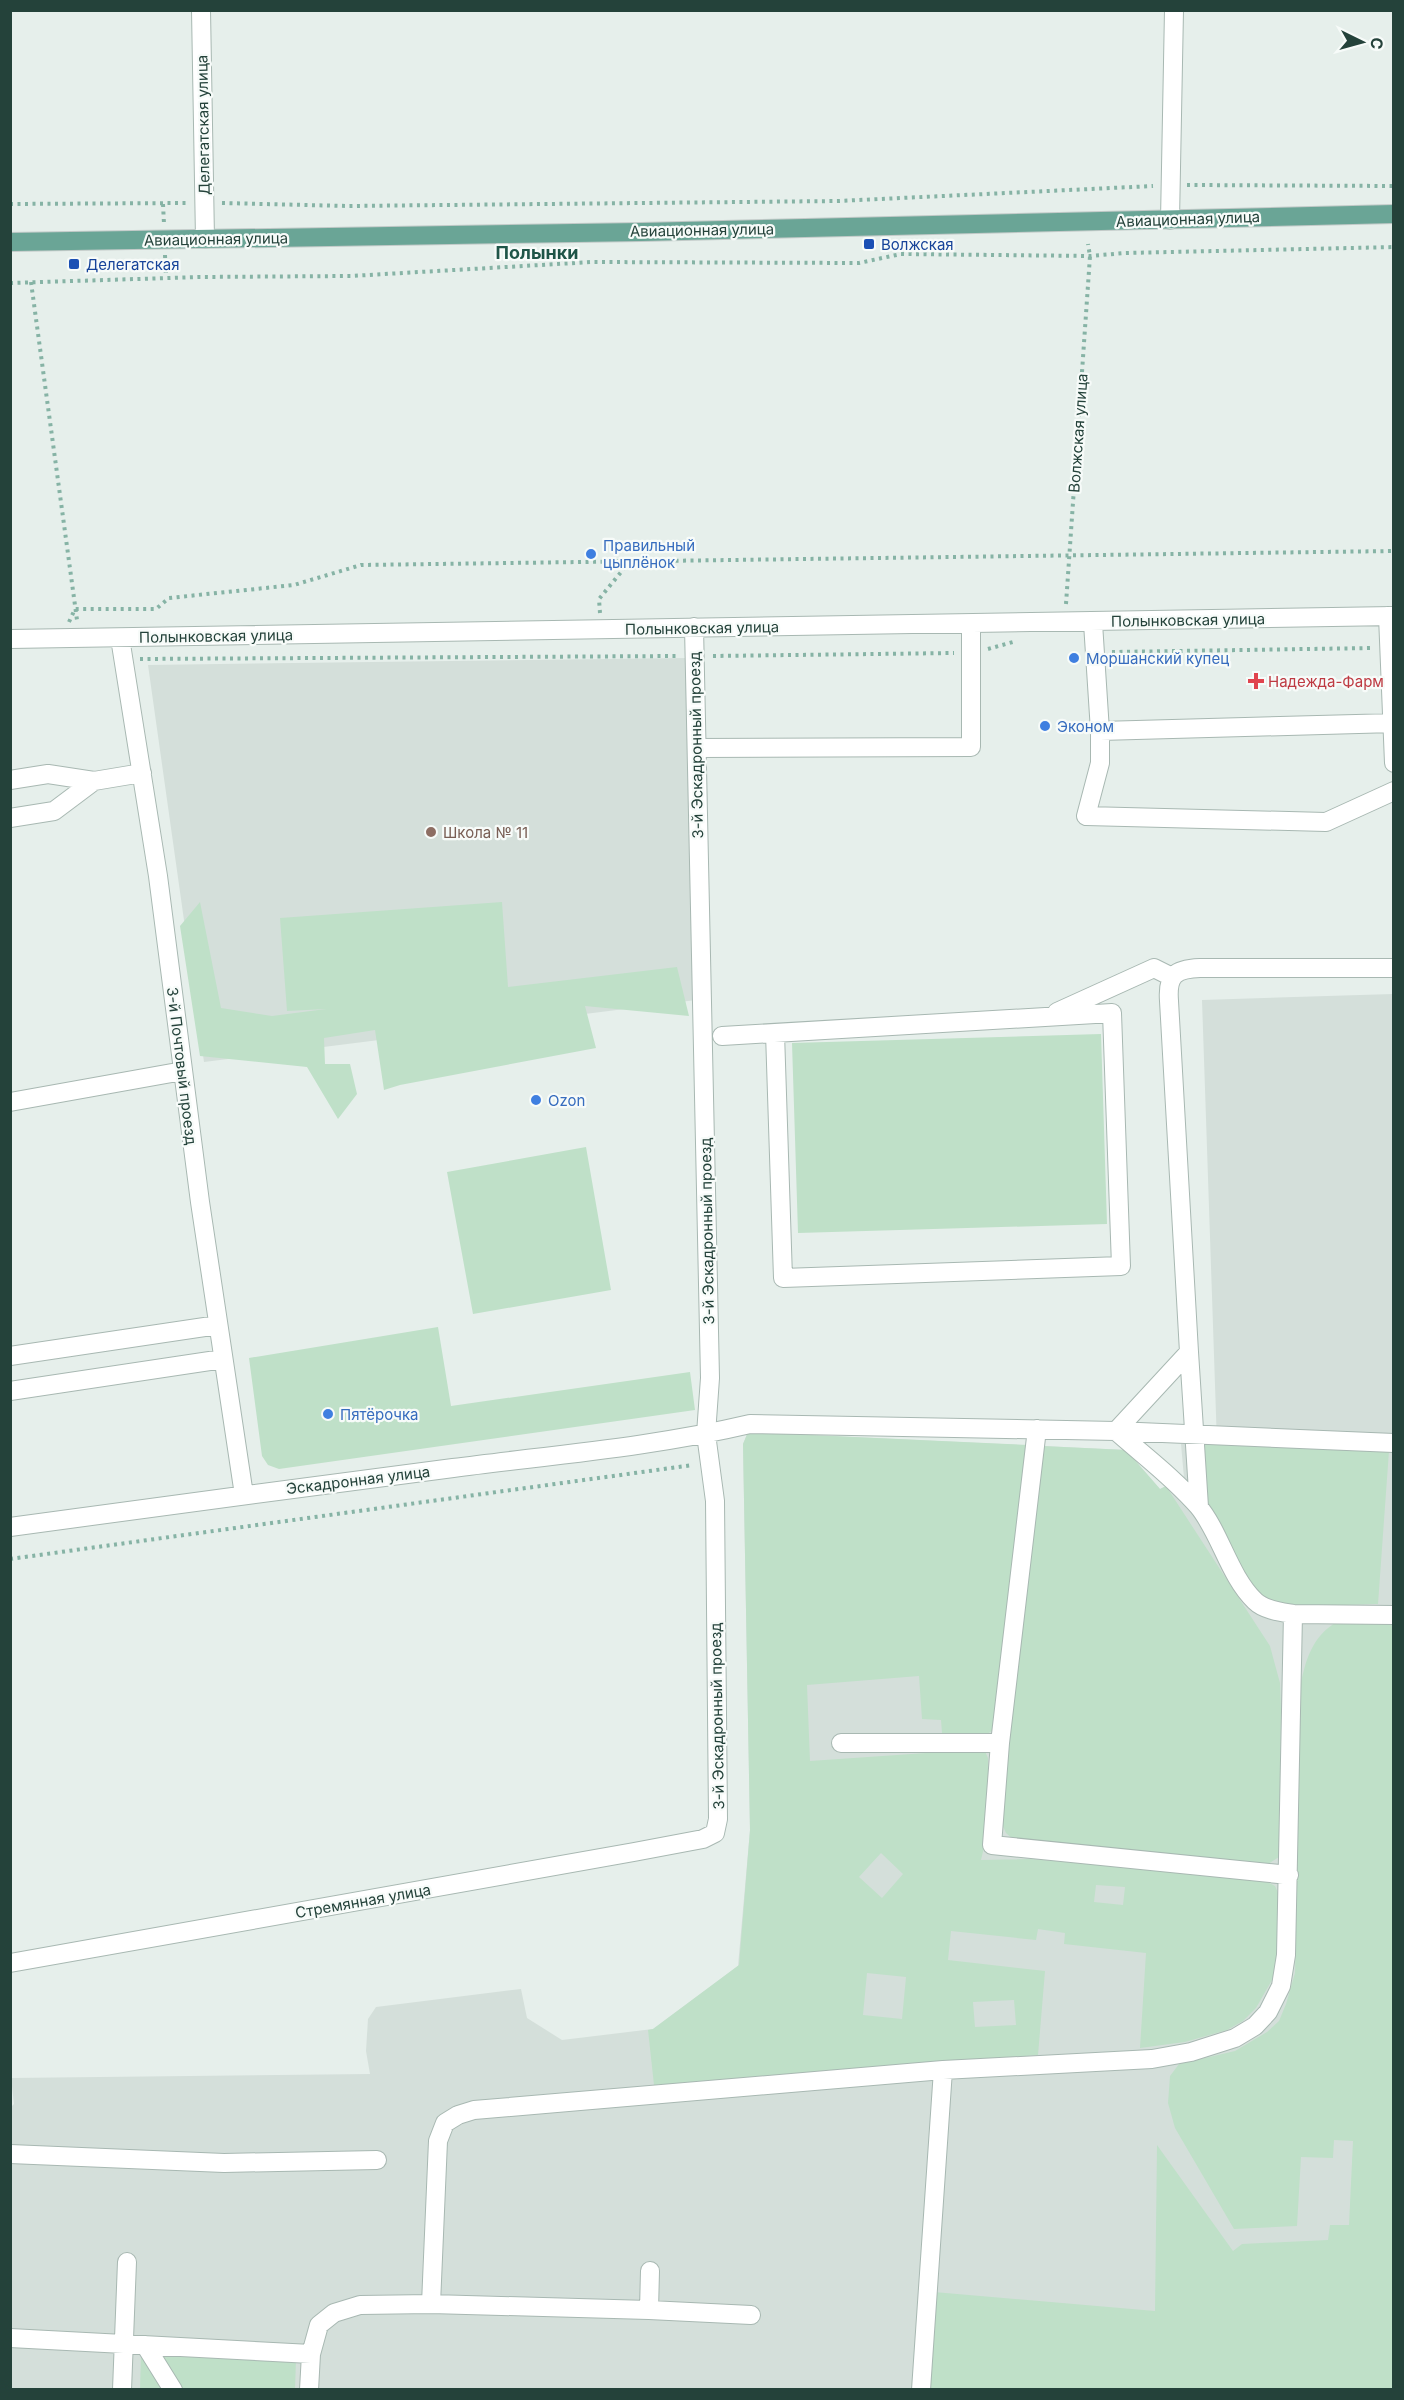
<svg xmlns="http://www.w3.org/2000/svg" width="1404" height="2400" viewBox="0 0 1404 2400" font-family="Inter,sans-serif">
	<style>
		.built { fill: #d4dfda }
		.green { fill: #bfe0c8; fill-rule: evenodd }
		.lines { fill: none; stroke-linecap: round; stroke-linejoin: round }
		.minor-casing { stroke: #a8b8b2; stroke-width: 20 }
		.major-casing { stroke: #c2cac8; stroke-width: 20 }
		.path { stroke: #86b3a5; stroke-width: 4; stroke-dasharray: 3 4.5; stroke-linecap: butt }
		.minor { stroke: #fff; stroke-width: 18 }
		.major { stroke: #6aa596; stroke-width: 18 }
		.transit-dot { fill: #1a4fb4; stroke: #f7fbf9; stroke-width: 2 }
		.shop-dot { fill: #3f7fe0; stroke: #f7fbf9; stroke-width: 2 }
		.health-dot { fill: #e0444e; stroke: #f7fbf9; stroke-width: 2 }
		.education-dot { fill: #8d6e63; stroke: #f7fbf9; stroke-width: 2 }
		.labels { text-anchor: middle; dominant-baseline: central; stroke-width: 4.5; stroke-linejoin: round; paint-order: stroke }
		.street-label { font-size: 15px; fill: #24423a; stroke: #f7fbf9 }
		.transit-label { font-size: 15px; fill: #164399; stroke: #f7fbf9; text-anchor: start }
		.shop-label { font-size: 15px; fill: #366cbe; stroke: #f7fbf9; text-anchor: start }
		.health-label { font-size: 15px; fill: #be3a42; stroke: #f7fbf9; text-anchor: start }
		.education-label { font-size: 15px; fill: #785e54; stroke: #f7fbf9; text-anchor: start }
		.quarter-label { font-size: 18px; font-weight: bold; fill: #1f5548; stroke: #f7fbf9 }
	</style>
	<rect width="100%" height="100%" fill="#e6efeb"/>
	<path class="built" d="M 686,658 L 696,1000 L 204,1062 L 148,665 Z
		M 1393,994 L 1393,2389 L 11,2390 L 10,2108 L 14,2104 L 11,2078 L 370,2074 L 366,2051 L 368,2019 L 376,2007 L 521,1989 L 527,2018 L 562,2040 L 653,2029 L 738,1966 L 750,1830 L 743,1444 L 748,1432 L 1126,1450 L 1160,1489 L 1184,1478 L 1181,1444 L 1217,1444 L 1202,1000 Z"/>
	<path class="green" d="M 200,902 L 221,1008 L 272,1016 L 326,1009 L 287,1011 L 280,918 L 502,902 L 508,987 L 677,967 L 689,1016 L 585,1006 L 596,1048 L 400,1085 L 384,1090 L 375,1030 L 324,1038 L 325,1064 L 350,1064 L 357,1094 L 338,1119 L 307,1067 L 200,1056 L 180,926 Z
		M 1101,1034 L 1107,1224 L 798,1233 L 792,1043 Z
		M 586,1147 L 611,1290 L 473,1314 L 447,1172 Z
		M 438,1327 L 451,1406 L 690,1372 L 695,1410 L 279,1469 L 268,1465 L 262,1456 L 249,1358 Z
		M 748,1432 L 1029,1445 L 996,1728 L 983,1737 L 942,1733 L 941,1720 L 922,1719 L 919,1676 L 807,1685 L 810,1761 L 984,1749 L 988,1758 L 988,1830 L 981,1860 L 1030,1859 L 1260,1878 L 1275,1886 L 1280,1897 L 1278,1961 L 1272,1980 L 1256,2008 L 1243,2021 L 1227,2030 L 1185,2042 L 1140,2048 L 1146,1953 L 1064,1944 L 1065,1933 L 1038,1929 L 1036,1940 L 951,1931 L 948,1960 L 1045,1971 L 1038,2055 L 654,2085 L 648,2030 L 653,2029 L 739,1965 L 750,1830 L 743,1444 ZM 881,1853 L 903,1874 L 882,1898 L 859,1877 ZM 1096,1885 L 1125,1887 L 1123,1905 L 1094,1902 ZM 867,1973 L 906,1977 L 902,2019 L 863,2015 ZM 1014,2000 L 1016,2025 L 975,2027 L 973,2002 Z
		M 1198,1444 L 1389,1451 L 1378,1604 C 1355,1604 1286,1609 1268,1600 C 1246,1590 1209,1518 1204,1494 C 1201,1478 1200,1461 1198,1444 Z
		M 1043,1446 L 1126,1450 L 1160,1489 L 1166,1486 L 1270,1646 L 1274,1661 L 1280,1683 L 1281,1709 L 1279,1857 L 1263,1867 L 1015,1841 L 1006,1833 L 999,1817 Z
		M 1335,1623 L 1393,1624 L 1393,2389 L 927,2390 L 934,2292 L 1155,2311 L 1157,2145 L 1233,2251 L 1242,2244 L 1328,2240 L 1330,2225 L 1349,2225 L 1353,2141 L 1334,2140 L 1333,2158 L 1301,2157 L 1297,2226 L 1234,2229 L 1175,2128 L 1168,2103 L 1170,2076 L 1179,2064 L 1235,2051 L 1267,2032 L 1279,2021 L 1286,2004 L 1295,1973 L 1301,1683 C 1306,1658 1313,1637 1335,1623 Z
		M 141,2354 L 169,2389 L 140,2390 Z
		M 157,2355 L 296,2360 L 295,2389 L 179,2389 Z"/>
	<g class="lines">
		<g class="minor-casing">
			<path id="minor" d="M 201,10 L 205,239
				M 1170,220 L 1174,10
				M 1388,616 L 1394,763
				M 1093,623 L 1100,731 L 1394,723
				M 120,638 L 158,876 L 200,1202 L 244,1495
				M 10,639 L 1394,616
				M 1100,731 L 1100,763 L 1086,816 L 1326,822 L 1394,791
				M 697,748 L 971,747 L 971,624
				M 10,780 L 48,774 L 94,781 L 142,773
				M 10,818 L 54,811 L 94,781
				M 1057,1012 L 1154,968 L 1172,977
				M 722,1036 C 852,1028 982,1021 1112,1013 L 1121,1266 L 783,1278 L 775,1033
				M 10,1102 L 183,1071
				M 1189,1352 L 1199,1507
				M 10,1356 L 218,1325
				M 10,1391 L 223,1359
				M 1116,1431 L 1189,1352 L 1169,1001 C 1167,975 1175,969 1200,968 L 1394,968
				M 1116,1431 L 1394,1443
				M 10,1527 C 158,1507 305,1487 453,1468 C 552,1455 653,1447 750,1424 L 1116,1431 C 1143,1455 1174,1478 1198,1506 C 1220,1532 1229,1576 1255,1601 C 1264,1610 1281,1612 1293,1614 L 1286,1955 L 1281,1986 L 1268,2012 L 1255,2026 L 1235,2038 L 1191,2052 L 1152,2059 L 943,2070 L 921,2390
				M 1293,1614 L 1394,1615
				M 841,1743 L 1000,1743 L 1037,1429
				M 1000,1743 L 992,1845 L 1289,1875
				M 10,1963 L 634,1852 L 703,1839 L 715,1833 L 718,1819 L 715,1501 L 706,1434 L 710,1378 L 694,627
				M 10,2154 L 224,2163 L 377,2160
				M 431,2304 L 438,2141 L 445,2123 L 458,2115 L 474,2110 L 943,2070
				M 649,2310 L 751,2315
				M 10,2338 L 311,2354
				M 145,2345 L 173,2390
				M 122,2390 L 127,2262
				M 309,2390 L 311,2354 L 319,2325 L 334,2313 L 360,2305 L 431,2304 L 649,2310 L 650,2271"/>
		</g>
		<g class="major-casing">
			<path id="major" d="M 10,242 L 641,232 L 1394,214"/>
		</g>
		<path class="path" d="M 1187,185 L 1394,186
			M 222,203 L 348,206 L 838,201 L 1153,186
			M 10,204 L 187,203
			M 163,204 L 164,224
			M 165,255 L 166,277
			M 31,282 L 77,620
			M 10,283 L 200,277 L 351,276 L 592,262 L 859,263 L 901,254 L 1090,256 L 1125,253 L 1394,247
			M 1066,604 L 1090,256 L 1088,244
			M 600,613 L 599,599 L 631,560
			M 69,622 L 75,609 L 156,609 L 169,598 L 294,585 L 361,565 L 1394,551
			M 988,649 L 1013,642
			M 1112,652 L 1372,648
			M 713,656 L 954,653
			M 140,659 L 678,656
			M 10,1559 L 693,1465"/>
		<use href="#minor" class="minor"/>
		<use href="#major" class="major"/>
	</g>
	<g class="transit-dot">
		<rect x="863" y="238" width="12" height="12" rx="3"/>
		<rect x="68" y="258" width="12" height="12" rx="3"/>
	</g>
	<g class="shop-dot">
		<circle cx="591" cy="554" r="6"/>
		<circle cx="1074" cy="658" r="6"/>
		<circle cx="1045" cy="726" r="6"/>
		<circle cx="536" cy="1100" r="6"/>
		<circle cx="328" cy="1414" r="6"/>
	</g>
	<path class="health-dot" d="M1253 672h6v6h6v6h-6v6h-6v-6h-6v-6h6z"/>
	<circle class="education-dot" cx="431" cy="832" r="6"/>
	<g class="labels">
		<g class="street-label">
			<text transform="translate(203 125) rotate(-91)">Делегатская улица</text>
			<text transform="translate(1188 219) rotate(-2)">Авиационная улица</text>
			<text transform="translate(702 230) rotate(-1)">Авиационная улица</text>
			<text transform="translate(216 239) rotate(-1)">Авиационная улица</text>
			<text transform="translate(1078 433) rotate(-86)">Волжская улица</text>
			<text transform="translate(1188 620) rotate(-1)">Полынковская улица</text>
			<text transform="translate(702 628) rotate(-1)">Полынковская улица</text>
			<text transform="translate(216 636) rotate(-1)">Полынковская улица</text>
			<text transform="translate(696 745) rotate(-91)">3-й Эскадронный проезд</text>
			<text transform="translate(182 1066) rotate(83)">3-й Почтовый проезд</text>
			<text transform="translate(707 1231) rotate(-91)">3-й Эскадронный проезд</text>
			<text transform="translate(358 1480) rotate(-7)">Эскадронная улица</text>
			<text transform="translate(717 1716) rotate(-91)">3-й Эскадронный проезд</text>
			<text transform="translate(363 1901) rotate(-10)">Стремянная улица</text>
		</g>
		<g class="transit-label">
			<text x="881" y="244">Волжская</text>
			<text x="86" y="264">Делегатская</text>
		</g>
		<g class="shop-label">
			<text x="603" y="545">Правильный<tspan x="603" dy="17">цыплёнок</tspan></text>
			<text x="1086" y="658">Моршанский купец</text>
			<text x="1057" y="726">Эконом</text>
			<text x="548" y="1100">Ozon</text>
			<text x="340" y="1414">Пятёрочка</text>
		</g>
		<g class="health-label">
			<text x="1268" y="681">Надежда-Фарм</text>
		</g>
		<g class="education-label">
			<text x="443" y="832">Школа № 11</text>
		</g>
		<g class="quarter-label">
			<text x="537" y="252">Полынки</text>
		</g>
	</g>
	<rect width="1404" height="2400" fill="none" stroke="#24423a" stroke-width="24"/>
	<g transform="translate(1362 42) rotate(95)" stroke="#f7fbf9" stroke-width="4.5" paint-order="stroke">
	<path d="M0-4.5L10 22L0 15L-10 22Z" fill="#24423a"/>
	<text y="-9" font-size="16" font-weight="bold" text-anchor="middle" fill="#24423a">С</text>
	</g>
</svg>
